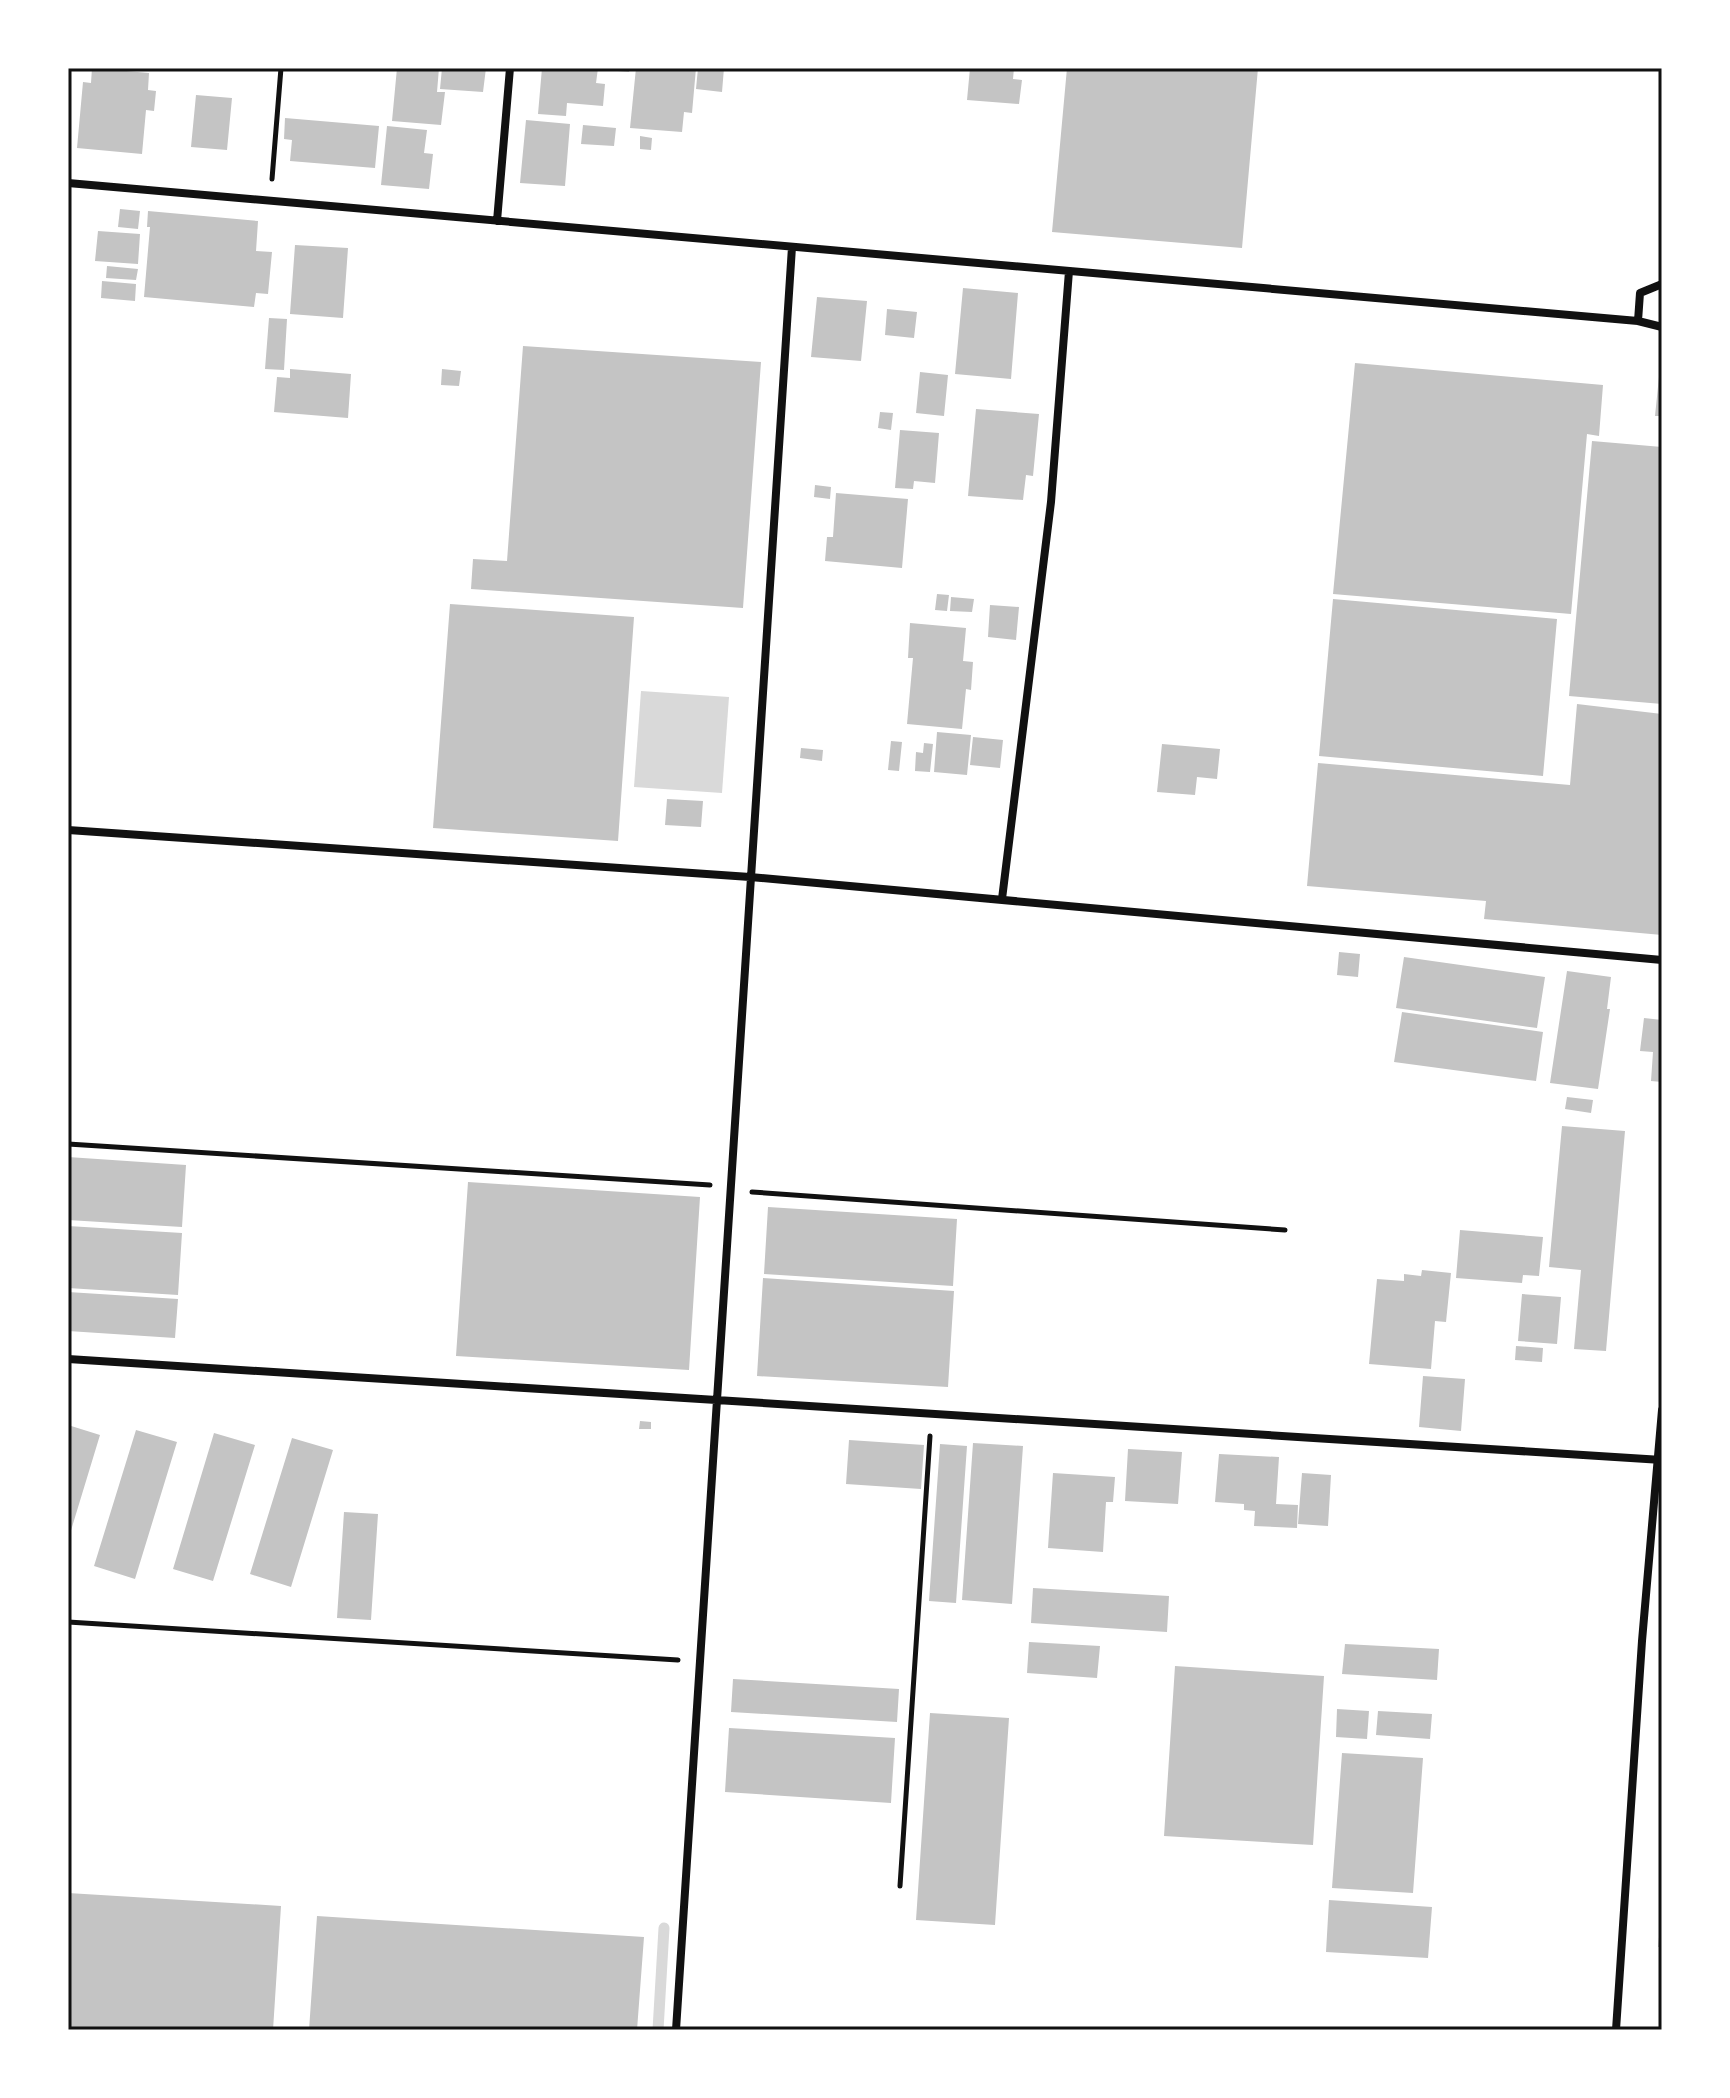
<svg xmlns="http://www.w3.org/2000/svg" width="1730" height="2098" viewBox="0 0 1730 2098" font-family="'Golos Text',sans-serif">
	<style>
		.water { fill: #d9d9d9 }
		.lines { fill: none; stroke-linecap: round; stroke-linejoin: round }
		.stream { stroke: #d9d9d9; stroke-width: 11 }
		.building { fill: #c4c4c4 }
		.path { stroke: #111; stroke-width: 5 }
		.minor { stroke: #111; stroke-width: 8 }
		.neatline { fill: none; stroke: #111; stroke-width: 3 }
	</style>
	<rect width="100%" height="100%" fill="#fff"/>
	<path class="water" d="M 641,691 L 729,697 L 722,793 L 634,787 Z"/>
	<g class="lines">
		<path class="stream" d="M 658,2030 L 664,1928"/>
	</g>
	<path class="building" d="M 92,68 L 149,73 L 148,90 L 156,91 L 154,111 L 146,110 L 142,154 L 77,148 L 83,82 L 91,83 Z
		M 397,68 L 439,68 L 437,92 L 445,92 L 441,125 L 392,121 Z
		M 442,68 L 486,68 L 483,92 L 440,89 Z
		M 542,68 L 598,68 L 596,83 L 605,84 L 603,106 L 567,103 L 566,116 L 538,114 Z
		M 606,68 L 630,68 L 629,72 L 606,70 Z
		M 636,68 L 696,68 L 692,113 L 684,112 L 682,132 L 630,128 Z
		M 698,68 L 724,68 L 722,92 L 696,89 Z
		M 970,68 L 1014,68 L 1013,79 L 1022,80 L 1019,104 L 967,100 Z
		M 1067,68 L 1258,68 L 1242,248 L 1052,232 Z
		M 196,95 L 232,98 L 227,150 L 191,147 Z
		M 285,118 L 379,126 L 375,168 L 290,161 L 292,140 L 284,139 Z
		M 526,120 L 570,124 L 565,186 L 520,183 Z
		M 583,125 L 616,128 L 614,146 L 581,144 Z
		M 387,126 L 427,130 L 424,153 L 433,154 L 429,189 L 381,185 Z
		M 640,136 L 652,138 L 651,150 L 640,149 Z
		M 120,209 L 140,211 L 138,229 L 118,227 Z
		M 148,211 L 258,221 L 256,251 L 272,252 L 268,294 L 256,293 L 254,307 L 144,297 L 150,227 L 147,227 Z
		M 98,231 L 140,234 L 138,264 L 95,261 Z
		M 295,245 L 348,248 L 343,318 L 290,314 Z
		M 107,266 L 138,269 L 136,280 L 106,278 Z
		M 102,281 L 136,284 L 135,301 L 101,298 Z
		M 963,288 L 1018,293 L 1011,379 L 955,374 Z
		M 817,297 L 867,301 L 861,361 L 811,357 Z
		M 887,309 L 917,312 L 914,338 L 885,335 Z
		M 269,318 L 287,319 L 284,370 L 265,369 Z
		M 523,346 L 761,362 L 743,608 L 471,589 L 473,559 L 507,561 Z
		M 1355,363 L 1603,385 L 1599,436 L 1587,434 L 1571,614 L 1333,594 Z
		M 1660,367 L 1662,367 L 1662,416 L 1655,416 Z
		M 290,369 L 351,374 L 348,418 L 274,412 L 277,377 L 290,378 Z
		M 442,369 L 461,371 L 459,386 L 441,385 Z
		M 920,372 L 948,375 L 944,416 L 916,413 Z
		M 976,409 L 1039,414 L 1033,476 L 1026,475 L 1023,500 L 968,496 Z
		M 880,412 L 893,413 L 891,430 L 878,428 Z
		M 900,430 L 939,433 L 935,483 L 914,481 L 913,489 L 895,488 Z
		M 1592,441 L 1662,447 L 1662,704 L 1569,696 Z
		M 815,485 L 831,487 L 830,499 L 814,497 Z
		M 836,493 L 908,499 L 902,568 L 825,561 L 827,537 L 833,537 Z
		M 937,594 L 949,595 L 947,611 L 935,610 Z
		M 951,597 L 974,599 L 972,612 L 950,611 Z
		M 1333,599 L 1557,619 L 1543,776 L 1319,756 Z
		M 450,604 L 634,617 L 618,841 L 433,828 Z
		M 990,605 L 1019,607 L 1016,640 L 988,637 Z
		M 910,623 L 966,628 L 963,661 L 973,662 L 971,690 L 966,689 L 962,729 L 907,724 L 913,658 L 908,658 Z
		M 1577,704 L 1662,714 L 1662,935 L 1484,919 L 1486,901 L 1307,886 L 1318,763 L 1570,785 Z
		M 937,732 L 971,735 L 967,775 L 934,772 Z
		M 973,737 L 1003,740 L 1000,768 L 970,765 Z
		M 891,741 L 902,742 L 899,771 L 888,770 Z
		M 924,743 L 933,744 L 930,772 L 915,771 L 916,752 L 923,753 Z
		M 1162,744 L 1220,749 L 1217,779 L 1197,777 L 1195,795 L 1157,792 Z
		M 801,748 L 823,750 L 822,761 L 800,758 Z
		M 667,799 L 703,801 L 701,827 L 665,825 Z
		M 1339,952 L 1360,954 L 1358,977 L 1337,975 Z
		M 1404,957 L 1545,977 L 1537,1028 L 1396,1008 Z
		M 1567,971 L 1611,977 L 1607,1009 L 1610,1009 L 1598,1089 L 1550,1083 Z
		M 1402,1012 L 1543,1032 L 1536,1081 L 1394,1062 Z
		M 1644,1018 L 1662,1020 L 1662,1082 L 1651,1081 L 1653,1052 L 1640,1051 Z
		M 1567,1097 L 1593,1100 L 1591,1113 L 1565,1109 Z
		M 1562,1126 L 1625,1131 L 1606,1351 L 1574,1349 L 1581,1270 L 1549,1267 Z
		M 68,1157 L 186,1165 L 182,1227 L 68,1220 Z
		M 468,1182 L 700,1197 L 689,1370 L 456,1356 Z
		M 768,1207 L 957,1219 L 953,1286 L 764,1274 Z
		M 68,1226 L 182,1233 L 178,1295 L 68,1288 Z
		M 1460,1230 L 1543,1237 L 1539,1276 L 1523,1275 L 1522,1283 L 1456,1278 Z
		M 1422,1270 L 1451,1273 L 1446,1322 L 1435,1321 L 1431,1369 L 1369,1364 L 1377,1279 L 1404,1281 L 1404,1274 L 1421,1276 Z
		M 763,1278 L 954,1291 L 948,1387 L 757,1376 Z
		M 68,1292 L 178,1299 L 175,1338 L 68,1331 Z
		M 1522,1294 L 1561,1297 L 1557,1344 L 1518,1341 Z
		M 1516,1346 L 1543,1348 L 1542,1362 L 1515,1360 Z
		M 1423,1376 L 1465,1379 L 1461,1431 L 1419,1427 Z
		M 640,1421 L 651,1422 L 651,1429 L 639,1429 Z
		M 68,1425 L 100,1435 L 69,1537 L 68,1536 Z
		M 136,1430 L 177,1442 L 135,1579 L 94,1566 Z
		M 214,1433 L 255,1445 L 213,1581 L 173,1569 Z
		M 292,1438 L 333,1450 L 291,1587 L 250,1574 Z
		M 849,1440 L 924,1445 L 921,1489 L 846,1484 Z
		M 973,1443 L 1023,1446 L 1012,1604 L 962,1600 Z
		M 940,1444 L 967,1446 L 956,1603 L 929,1601 Z
		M 1128,1449 L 1182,1452 L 1178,1504 L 1125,1501 Z
		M 1219,1454 L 1279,1457 L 1276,1504 L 1298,1505 L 1297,1528 L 1254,1526 L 1255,1511 L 1244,1510 L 1244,1504 L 1215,1502 Z
		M 1053,1473 L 1115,1477 L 1113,1502 L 1106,1502 L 1103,1552 L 1048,1548 Z
		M 1302,1473 L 1331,1475 L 1328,1526 L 1298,1524 Z
		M 344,1512 L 378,1514 L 371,1620 L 337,1618 Z
		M 1033,1588 L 1169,1596 L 1167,1632 L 1031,1623 Z
		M 1029,1642 L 1100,1646 L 1097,1678 L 1027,1673 Z
		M 1345,1644 L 1439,1649 L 1437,1680 L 1342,1674 Z
		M 1175,1666 L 1324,1676 L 1313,1845 L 1164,1836 Z
		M 733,1679 L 899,1689 L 897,1722 L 731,1712 Z
		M 1337,1709 L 1369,1711 L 1367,1739 L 1336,1737 Z
		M 1378,1711 L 1432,1714 L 1430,1739 L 1376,1735 Z
		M 930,1713 L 1009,1718 L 995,1925 L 916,1920 Z
		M 729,1728 L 895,1738 L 891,1803 L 725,1792 Z
		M 1342,1753 L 1423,1758 L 1413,1893 L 1332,1888 Z
		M 68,1893 L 281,1906 L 273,2030 L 68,2030 Z
		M 1329,1900 L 1432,1907 L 1428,1958 L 1326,1952 Z
		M 317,1916 L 644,1937 L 637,2030 L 309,2030 Z
		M 1660,1927 L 1662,1927 L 1662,1947 L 1658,1947 Z"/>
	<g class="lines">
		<path class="path" d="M 272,179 L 281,68
			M 68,1144 L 710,1185
			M 752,1192 L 1285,1230
			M 68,1622 L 678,1660
			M 900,1886 L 930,1436"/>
		<path class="minor" d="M 68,183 L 1638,321 L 1662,327
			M 497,221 L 510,68
			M 1638,321 L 1640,293 L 1662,284
			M 68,830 L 750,877 L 1662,960
			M 1002,899 L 1051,502 L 1069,271
			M 68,1359 L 1662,1460
			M 676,2030 L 792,247
			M 1616,2030 L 1642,1641 L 1662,1410"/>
	</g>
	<rect width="1730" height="2098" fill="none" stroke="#ffffff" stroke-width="140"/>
	<rect x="70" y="70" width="1590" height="1958" class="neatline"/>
</svg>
